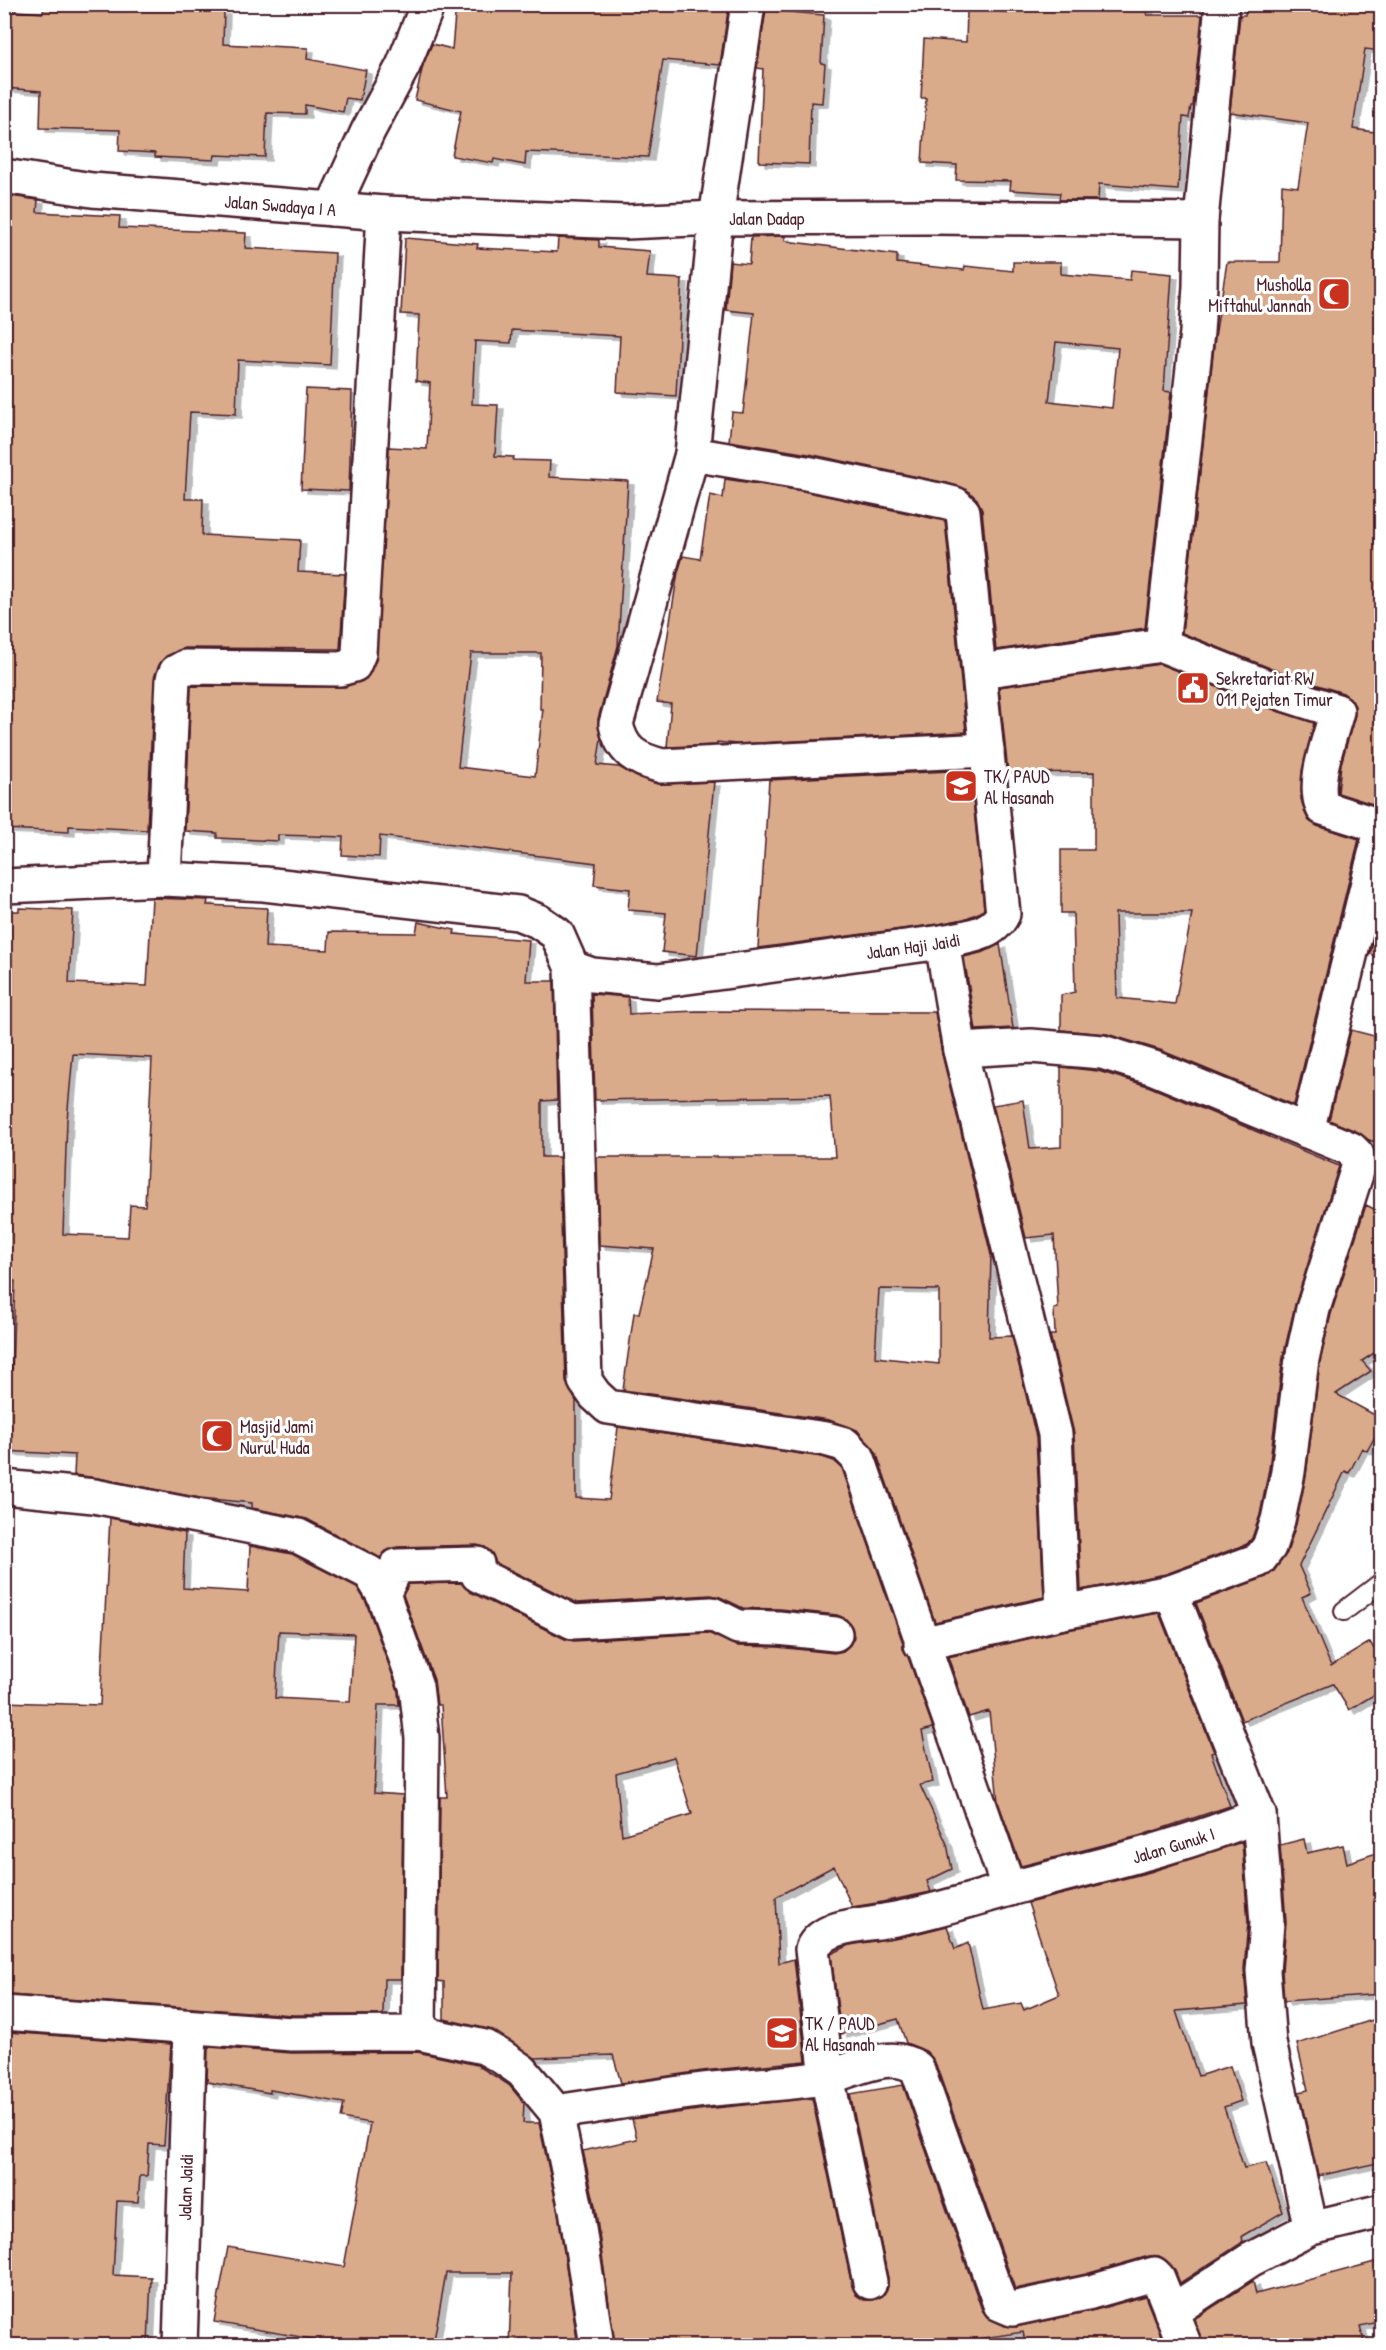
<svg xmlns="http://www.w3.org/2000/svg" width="1386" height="2350" viewBox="0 0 1386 2350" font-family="'Patrick Hand',sans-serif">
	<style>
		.building { fill: #d9ab8b; stroke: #4a1f2b; stroke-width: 1.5; fill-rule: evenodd; filter: url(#shadow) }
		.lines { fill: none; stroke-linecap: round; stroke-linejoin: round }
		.service-casing { stroke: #4a1f2b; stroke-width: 22 }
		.minor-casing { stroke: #4a1f2b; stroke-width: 38 }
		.service { stroke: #fff; stroke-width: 18 }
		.minor { stroke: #fff; stroke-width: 33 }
		.labels { text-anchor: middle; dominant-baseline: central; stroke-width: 6; stroke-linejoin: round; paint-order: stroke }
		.street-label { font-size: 18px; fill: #4a1f2b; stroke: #fff }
		.poi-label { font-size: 18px; fill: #4a1f2b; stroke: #fff; text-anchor: start }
	</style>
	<defs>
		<filter id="shadow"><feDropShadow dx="6" dy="4" stdDeviation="0" flood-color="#0004"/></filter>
	</defs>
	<rect width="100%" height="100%" fill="#fff"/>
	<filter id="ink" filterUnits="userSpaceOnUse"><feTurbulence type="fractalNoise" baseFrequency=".0167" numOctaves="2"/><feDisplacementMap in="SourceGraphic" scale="12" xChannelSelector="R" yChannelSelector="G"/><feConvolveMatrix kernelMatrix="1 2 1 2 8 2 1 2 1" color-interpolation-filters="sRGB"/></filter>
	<g filter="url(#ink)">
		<path class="building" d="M 44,4 L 100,4 L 99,7 L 224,11 L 223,44 L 308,48 L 307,59 L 366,70 L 360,100 L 346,98 L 343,112 L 305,105 L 305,114 L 267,113 L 265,157 L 215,155 L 214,160 L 155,157 L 155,153 L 119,151 L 120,130 L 40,128 L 41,91 L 4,88 L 4,10 L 43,13 Z
			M 456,4 L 729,4 L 720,65 L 663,60 L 648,157 L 526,152 L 525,165 L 494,159 L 493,163 L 452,156 L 461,111 L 415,100 L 423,65 L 432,44 L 452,49 Z
			M 1007,4 L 1148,4 L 1147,15 L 1202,15 L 1193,106 L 1191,106 L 1189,118 L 1183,117 L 1178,190 L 1099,184 L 1098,200 L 1059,200 L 1060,193 L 1010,190 L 1011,181 L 956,180 L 957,165 L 922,163 L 926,98 L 921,98 L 924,39 L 966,42 L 967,10 L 1007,12 Z
			M 1247,4 L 1382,4 L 1382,51 L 1365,49 L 1353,129 L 1382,133 L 1382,807 L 1338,793 L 1341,764 L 1355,715 L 1355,706 L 1350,698 L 1343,693 L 1293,677 L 1182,633 L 1215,337 L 1227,262 L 1280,262 L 1282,185 L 1298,187 L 1308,123 L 1230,112 L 1240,15 L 1245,15 Z
			M 766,10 L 824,15 L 821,63 L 825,64 L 822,103 L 811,102 L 809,164 L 759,162 L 763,69 L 757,68 Z
			M 4,195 L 38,200 L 37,212 L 120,216 L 119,228 L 246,233 L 245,248 L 335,253 L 330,365 L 238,360 L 236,414 L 190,412 L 185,499 L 203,499 L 202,535 L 300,540 L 298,572 L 345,574 L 340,649 L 185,648 L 166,656 L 159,665 L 154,678 L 147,830 L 69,826 L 69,832 L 4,829 Z
			M 785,236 L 785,241 L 897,255 L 897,263 L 964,270 L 965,266 L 1013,271 L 1013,262 L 1061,262 L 1061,274 L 1130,280 L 1131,270 L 1172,274 L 1164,391 L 1171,392 L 1145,628 L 996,650 L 982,510 L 977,499 L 968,491 L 947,483 L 809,454 L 729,441 L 732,412 L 743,413 L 754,313 L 726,310 L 730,262 L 749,264 L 751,237 ZM 1056,342 L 1118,348 L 1112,408 L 1049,401 Z
			M 405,238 L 478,244 L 477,248 L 557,252 L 558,238 L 599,240 L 599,247 L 650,251 L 647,277 L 682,279 L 676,396 L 617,392 L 620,336 L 512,330 L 511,343 L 475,341 L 472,404 L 498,405 L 495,456 L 514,457 L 513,460 L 550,461 L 549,477 L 628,481 L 618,646 L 598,719 L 601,739 L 597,765 L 619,767 L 637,777 L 657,784 L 714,782 L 697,956 L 662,952 L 666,913 L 628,910 L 630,889 L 594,885 L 596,863 L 380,836 L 379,857 L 342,855 L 343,837 L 278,835 L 278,841 L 217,838 L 217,833 L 185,831 L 191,686 L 345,687 L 366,679 L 376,660 L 389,447 L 427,449 L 430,383 L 416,381 L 419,315 L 401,314 ZM 471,653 L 541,653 L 540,709 L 543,709 L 535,776 L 458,767 Z
			M 306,389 L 352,391 L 349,491 L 301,489 Z
			M 725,479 L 803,491 L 945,521 L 966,732 L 737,744 L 717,742 L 717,745 L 667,747 L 671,704 L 657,702 L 678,572 L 683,556 L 700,559 L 710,495 L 723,498 Z
			M 1160,664 L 1280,712 L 1314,723 L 1302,772 L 1301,799 L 1305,813 L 1309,821 L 1317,826 L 1359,839 L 1294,1105 L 1160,1050 L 1107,1034 L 1061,1030 L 1061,995 L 1075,992 L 1073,913 L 1061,913 L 1061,850 L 1094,850 L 1094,772 L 1008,773 L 999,687 ZM 1115,913 L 1192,913 L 1175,1004 L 1117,998 Z
			M 970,770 L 984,909 L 981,912 L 964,919 L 939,924 L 758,948 L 769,780 Z
			M 152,898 L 208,900 L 207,905 L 267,908 L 265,947 L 328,950 L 329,932 L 416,933 L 418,922 L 455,930 L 454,934 L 529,940 L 526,981 L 554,981 L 557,1100 L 542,1101 L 542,1157 L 559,1157 L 566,1382 L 576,1401 L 576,1498 L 609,1500 L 618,1427 L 822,1457 L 834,1461 L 842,1468 L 903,1643 L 903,1649 L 908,1657 L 933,1728 L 922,1731 L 933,1782 L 920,1785 L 947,1844 L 952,1869 L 927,1881 L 931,1892 L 877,1903 L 852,1907 L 834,1866 L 776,1897 L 779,1963 L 794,1959 L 806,2061 L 702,2071 L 621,2083 L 613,2055 L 535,2058 L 493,2030 L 444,2019 L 444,1982 L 438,1981 L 440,1797 L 447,1797 L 441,1705 L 437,1705 L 434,1680 L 403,1595 L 409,1584 L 462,1583 L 470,1592 L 565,1639 L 574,1641 L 708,1633 L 737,1646 L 777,1647 L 834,1653 L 843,1651 L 850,1645 L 854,1637 L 852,1627 L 846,1619 L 837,1615 L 780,1609 L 743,1608 L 720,1597 L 711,1595 L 577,1603 L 496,1563 L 492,1553 L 485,1547 L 477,1545 L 397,1547 L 386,1551 L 380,1558 L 307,1519 L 252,1508 L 252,1503 L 200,1498 L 98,1478 L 74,1475 L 75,1455 L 4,1451 L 4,1368 L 12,1369 L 15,1281 L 4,1281 L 4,911 L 19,911 L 19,908 L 73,910 L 69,983 L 147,986 ZM 73,1054 L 152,1058 L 145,1206 L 130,1205 L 128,1237 L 63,1234 L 67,1120 ZM 674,1757 L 692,1814 L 622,1835 L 616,1773 Z
			M 1382,906 L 1382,957 L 1370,954 Z
			M 1000,944 L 1013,1028 L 976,1030 L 964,957 L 984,952 Z
			M 592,994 L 628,997 L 629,1014 L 696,1011 L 935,1012 L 942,1054 L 991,1255 L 989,1337 L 1012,1336 L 1036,1437 L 1044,1597 L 935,1622 L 876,1452 L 857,1430 L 829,1420 L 623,1390 L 634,1313 L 639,1313 L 654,1249 L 599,1245 L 597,1157 L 835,1157 L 830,1096 L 595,1100 ZM 879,1289 L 939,1290 L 939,1364 L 875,1357 Z
			M 1351,1030 L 1382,1038 L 1382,1144 L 1369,1140 L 1358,1132 L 1329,1120 Z
			M 1061,1067 L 1098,1071 L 1148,1086 L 1339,1166 L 1295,1305 L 1283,1357 L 1269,1469 L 1260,1515 L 1252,1538 L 1247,1544 L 1166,1574 L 1081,1590 L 1074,1433 L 1050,1335 L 1055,1335 L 1054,1309 L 1058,1308 L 1054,1235 L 1026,1238 L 993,1105 L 1023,1100 L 1030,1149 L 1061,1147 Z
			M 1366,1205 L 1382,1213 L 1382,1348 L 1362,1361 L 1371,1371 L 1336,1394 L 1382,1419 L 1382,1424 L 1367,1451 L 1362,1448 L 1349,1473 L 1345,1471 L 1299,1566 L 1311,1593 L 1302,1597 L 1331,1666 L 1370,1642 L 1382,1662 L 1382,1690 L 1349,1710 L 1333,1684 L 1242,1721 L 1196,1603 L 1266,1577 L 1274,1571 L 1287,1553 L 1296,1524 L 1306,1476 L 1320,1362 L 1331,1314 Z
			M 110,1518 L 185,1533 L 183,1588 L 248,1592 L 250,1546 L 292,1554 L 357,1587 L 366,1602 L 398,1690 L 399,1705 L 378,1705 L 374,1793 L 403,1795 L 401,1979 L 384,1979 L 383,2015 L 293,2015 L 9,1995 L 10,1970 L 4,1969 L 4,1702 L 100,1705 ZM 279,1631 L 354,1634 L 350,1702 L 275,1698 Z
			M 1159,1613 L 1214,1752 L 1211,1753 L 1230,1806 L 1139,1836 L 1021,1866 L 998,1802 L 989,1711 L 969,1717 L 948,1657 L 1067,1630 Z
			M 1304,1839 L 1307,1853 L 1343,1845 L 1347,1863 L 1382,1851 L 1382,1994 L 1284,2001 L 1282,1971 L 1286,1922 L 1280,1845 Z
			M 1242,1842 L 1248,1923 L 1244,1969 L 1247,2005 L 1176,2011 L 1198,2076 L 1230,2066 L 1241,2101 L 1224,2107 L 1244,2168 L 1266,2163 L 1283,2212 L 1242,2236 L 1243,2242 L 1180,2283 L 1175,2271 L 1167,2261 L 1159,2256 L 1149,2256 L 1086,2274 L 1015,2289 L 935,2062 L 926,2051 L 906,2043 L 898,2019 L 841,2034 L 831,1954 L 850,1945 L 911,1935 L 947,1926 L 955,1949 L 968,1943 L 983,2010 L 1021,2003 L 1024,2010 L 1059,1995 L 1028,1903 L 1150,1872 Z
			M 1382,2017 L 1382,2162 L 1318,2176 L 1299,2092 L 1308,2090 L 1297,2044 Z
			M 7,2032 L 171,2044 L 164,2145 L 149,2144 L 147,2176 L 140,2176 L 138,2202 L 117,2201 L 113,2275 L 151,2277 L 148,2346 L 48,2346 L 4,2343 L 4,2131 L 9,2054 L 6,2054 Z
			M 208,2047 L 292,2053 L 417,2052 L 477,2065 L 509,2085 L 524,2103 L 523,2123 L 539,2123 L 558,2212 L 578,2346 L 509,2346 L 512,2273 L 446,2273 L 433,2346 L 353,2346 L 214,2322 L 228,2247 L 344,2267 L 370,2123 L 341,2118 L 344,2103 L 270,2090 L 270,2093 L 207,2082 Z
			M 903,2085 L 982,2310 L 987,2317 L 1005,2326 L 1016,2327 L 1095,2310 L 1145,2296 L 1165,2346 L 1026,2346 L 1023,2332 L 930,2346 L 615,2346 L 595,2206 L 583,2151 L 637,2139 L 632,2119 L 706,2109 L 812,2098 L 852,2286 L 856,2295 L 864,2300 L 873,2300 L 883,2296 L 888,2287 L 888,2278 L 850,2094 Z
			M 1382,2260 L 1382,2321 L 1360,2326 L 1364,2340 L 1345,2346 L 1203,2346 L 1194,2319 L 1253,2281 L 1256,2294 Z"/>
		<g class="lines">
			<g class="service-casing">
				<path id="service" d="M 1344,1611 L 1382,1582"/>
			</g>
			<g class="minor-casing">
				<g id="minor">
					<path d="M 748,4 L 716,218 L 692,454 L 616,724 C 622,752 636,759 662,766 L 987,750"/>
					<path id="s1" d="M 4,176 L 92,190 L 384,213 L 626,222 L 716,218 L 931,217 L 1201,220"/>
					<path d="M 332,209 L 368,131 L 403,66 L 428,4"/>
					<path d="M 1162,645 L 1287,695 L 1337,711 C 1330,739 1311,782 1323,808 L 1374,824 L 1378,830 L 1379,838 L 1307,1131"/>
					<path d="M 981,671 L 1162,645 L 1197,332 L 1200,286 L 1201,220 L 1222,4"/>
					<path d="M 164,879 L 173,679 L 176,672 L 185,667 L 340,669 L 354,665 L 359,653 L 384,213"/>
					<path d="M 4,886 L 164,879 L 264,884 L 518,913 L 538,921 L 557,934 L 572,968 L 585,1381 L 595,1395 L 608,1407 L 826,1439 L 844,1444 L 858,1458 L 1009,1889"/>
					<path d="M 942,942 L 960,1050 L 1055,1434 L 1063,1612"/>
					<path id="s2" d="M 572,968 L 592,975 L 658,981 L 942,942 C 965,937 992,936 1003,914 L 963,512 L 955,504 L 943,501 L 806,473 L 692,454"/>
					<path d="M 960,1050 L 1031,1046 L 1102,1052 L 1154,1068 L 1351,1149 L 1357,1155 L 1358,1168 L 1313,1309 L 1302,1359 L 1288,1472 L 1278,1520 L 1269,1547 L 1259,1560 L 1171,1592"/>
					<path d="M 4,1487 L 94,1496 L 298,1536 L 370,1573 L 383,1594 L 416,1686 L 422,1738 L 419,2033"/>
					<path d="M 383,1594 L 397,1566 L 477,1564 L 478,1575 L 573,1622 L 712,1614 L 738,1627 L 778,1628 L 835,1634"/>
					<path d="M 921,1644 L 1063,1612 L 1171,1592 L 1259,1815 L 1267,1923 L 1263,1971 L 1269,2043 L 1311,2228"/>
					<path d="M 4,2013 L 292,2034 L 419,2033 L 484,2047 L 502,2057 L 522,2071 L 556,2112 L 576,2209 L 597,2346"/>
					<path d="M 556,2112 C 605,2105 655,2096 704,2090 C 745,2085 786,2085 827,2077 C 856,2070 890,2049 917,2068 L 1000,2304 L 1012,2309 L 1091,2292 L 1154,2274 L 1158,2278 L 1185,2346"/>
					<path id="s3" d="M 870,2282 L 827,2077 L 812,1949 C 823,1924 866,1925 890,1920 C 936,1912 982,1896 1027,1884 C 1105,1864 1185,1846 1259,1815"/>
					<path d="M 1171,2312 L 1250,2260 L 1311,2228 L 1382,2211"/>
					<path id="s4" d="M 180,2346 L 190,2028"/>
				</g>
			</g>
			<use href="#service" class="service"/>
			<use href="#minor" class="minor"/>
		</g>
	</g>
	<defs>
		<g id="mosque-square" transform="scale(1.725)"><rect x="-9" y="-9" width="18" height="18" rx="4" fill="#c8321e" stroke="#fff"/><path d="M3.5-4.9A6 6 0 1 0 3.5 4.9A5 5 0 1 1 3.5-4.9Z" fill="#fff"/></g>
		<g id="civic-square" transform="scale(1.725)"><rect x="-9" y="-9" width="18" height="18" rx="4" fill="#c8321e" stroke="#fff"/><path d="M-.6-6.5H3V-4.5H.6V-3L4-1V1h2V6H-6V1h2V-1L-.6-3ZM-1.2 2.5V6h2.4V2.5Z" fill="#fff"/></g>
		<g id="school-square" transform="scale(1.725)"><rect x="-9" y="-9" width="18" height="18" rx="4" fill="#c8321e" stroke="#fff"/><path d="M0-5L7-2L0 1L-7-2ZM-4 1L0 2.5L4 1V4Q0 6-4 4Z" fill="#fff"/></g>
	</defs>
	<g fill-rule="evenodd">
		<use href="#mosque-square" x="1334" y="294"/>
		<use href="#civic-square" x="1193" y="688"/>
		<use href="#school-square" x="961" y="786"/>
		<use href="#mosque-square" x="217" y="1436"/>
		<use href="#school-square" x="782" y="2033"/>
	</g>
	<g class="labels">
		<g class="street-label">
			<text stroke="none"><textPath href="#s1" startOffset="278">Jalan Swadaya I A</textPath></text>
			<text stroke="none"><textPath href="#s1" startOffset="765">Jalan Dadap</textPath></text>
			<text stroke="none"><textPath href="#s2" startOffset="345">Jalan Haji Jaidi</textPath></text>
			<text stroke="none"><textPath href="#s3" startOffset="718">Jalan Gunuk I</textPath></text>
			<text stroke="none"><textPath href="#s4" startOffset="159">Jalan Jaidi</textPath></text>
		</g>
		<g class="poi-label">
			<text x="1311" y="284" text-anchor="end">Musholla<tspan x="1311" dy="21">Miftahul Jannah</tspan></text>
			<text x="1216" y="678">Sekretariat RW<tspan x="1216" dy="21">011 Pejaten Timur</tspan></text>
			<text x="984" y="776">TK/ PAUD<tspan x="984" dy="21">Al Hasanah</tspan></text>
			<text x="240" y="1426">Masjid Jami<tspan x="240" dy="21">Nurul Huda</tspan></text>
			<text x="805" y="2023">TK / PAUD<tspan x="805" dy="21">Al Hasanah</tspan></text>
		</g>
	</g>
	<rect width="1386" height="2350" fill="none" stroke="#fff" stroke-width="24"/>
	<rect x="12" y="12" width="1362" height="2326" fill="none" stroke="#4a1f2b" stroke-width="2" filter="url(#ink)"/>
</svg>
